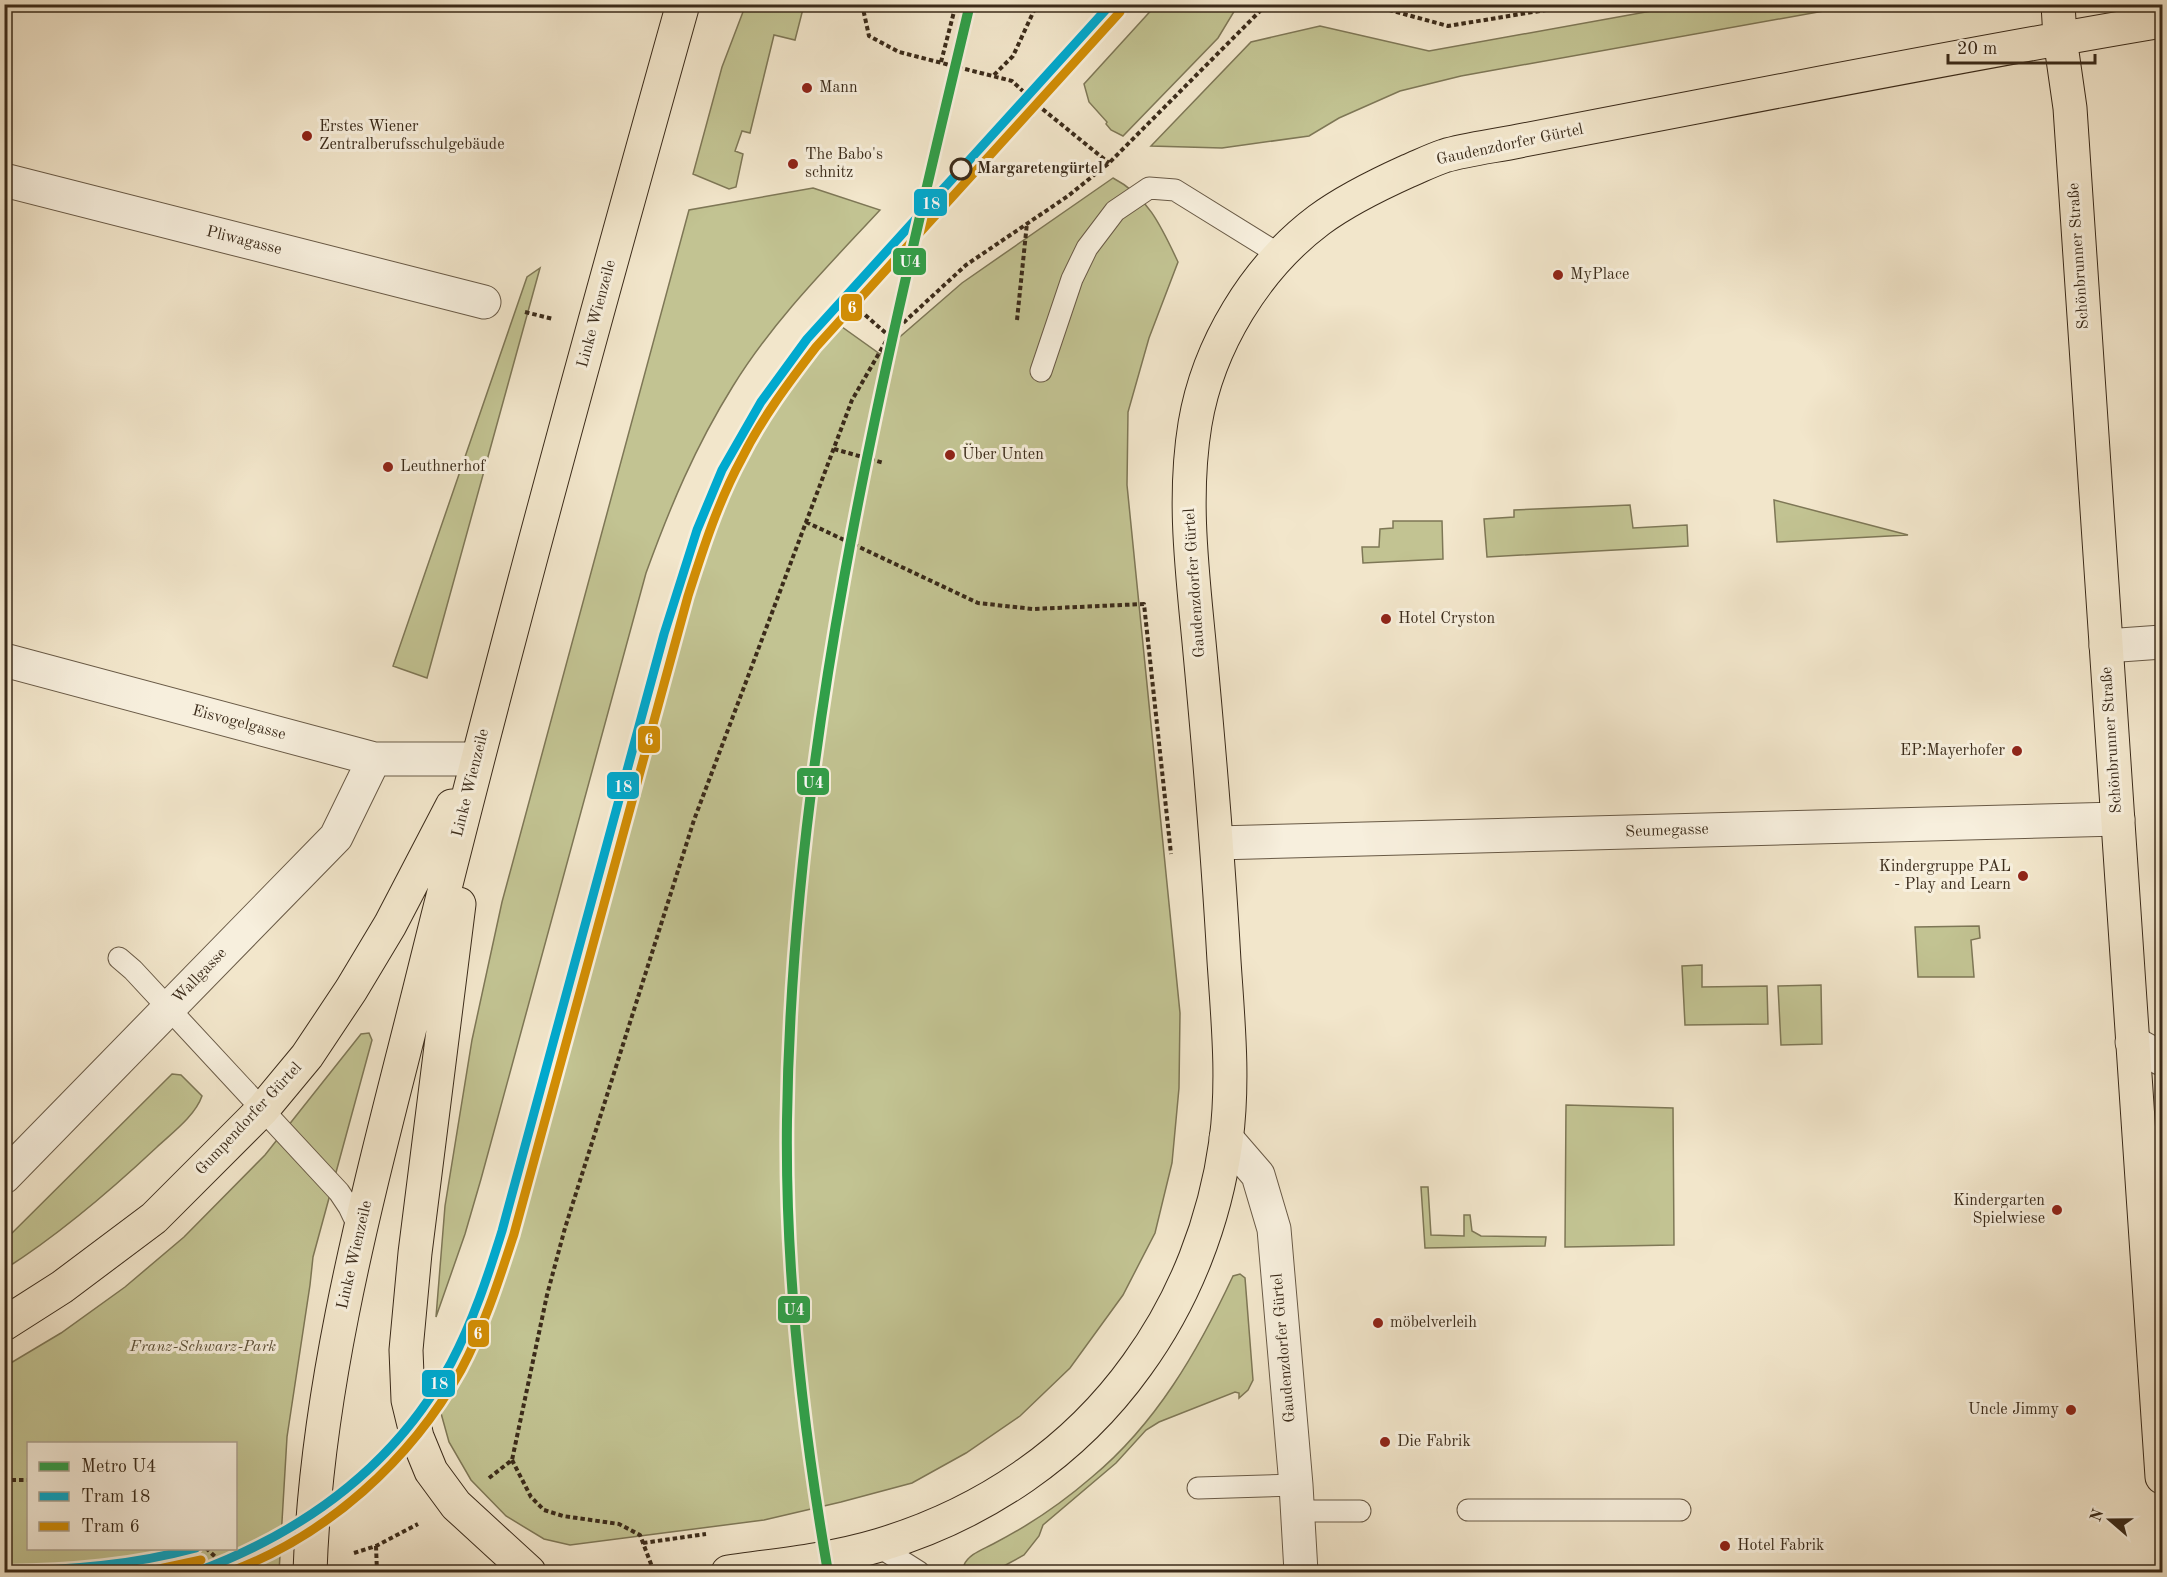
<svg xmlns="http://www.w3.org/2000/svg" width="2167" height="1577" viewBox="0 0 2167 1577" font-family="'Old Standard TT',serif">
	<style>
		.green { fill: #c2c392; stroke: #7e7756; stroke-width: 1.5; fill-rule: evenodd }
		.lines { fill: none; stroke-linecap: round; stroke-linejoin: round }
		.lane-casing { stroke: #695a46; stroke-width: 23 }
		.street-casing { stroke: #695a46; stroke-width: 35 }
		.primary-casing { stroke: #3b2b1a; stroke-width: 35 }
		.path { stroke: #3b2b1a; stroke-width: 4; stroke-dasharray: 4.5 3; stroke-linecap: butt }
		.lane { stroke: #f7efdd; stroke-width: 21 }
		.street { stroke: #f7efdd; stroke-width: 33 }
		.primary { stroke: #f2e6cb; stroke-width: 33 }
		.tram-1-casing { stroke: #f7efdd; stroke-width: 14 }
		.tram-2-casing { stroke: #f7efdd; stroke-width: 14 }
		.tram-1 { stroke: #00a9ce; stroke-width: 9 }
		.tram-2 { stroke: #d18d05; stroke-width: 9 }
		.metro-1-casing { stroke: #f7efdd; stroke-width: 15 }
		.metro-1 { stroke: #319f49; stroke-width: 10 }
		.poi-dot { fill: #8f2418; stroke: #f7efdd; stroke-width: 2 }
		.stop-dot { fill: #f7efdd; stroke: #3b2b1a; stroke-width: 3 }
		.labels { text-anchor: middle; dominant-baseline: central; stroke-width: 6; stroke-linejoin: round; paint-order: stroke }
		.poi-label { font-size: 16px; fill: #3b2b1a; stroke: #f7efdd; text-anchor: start }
		.street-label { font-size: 16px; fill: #3b2b1a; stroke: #f7efdd }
		.stop-label { font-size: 16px; font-weight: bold; fill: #3b2b1a; stroke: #f7efdd; text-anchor: start }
		.park-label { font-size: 16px; font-style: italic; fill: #5d5138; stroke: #f7efdd }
		.line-badge { stroke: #f7efdd; stroke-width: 2 }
		.badge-label { font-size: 16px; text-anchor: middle; font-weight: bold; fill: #fff }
	</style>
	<rect width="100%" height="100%" fill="#f2e6cb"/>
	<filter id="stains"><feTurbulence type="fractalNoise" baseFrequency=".00333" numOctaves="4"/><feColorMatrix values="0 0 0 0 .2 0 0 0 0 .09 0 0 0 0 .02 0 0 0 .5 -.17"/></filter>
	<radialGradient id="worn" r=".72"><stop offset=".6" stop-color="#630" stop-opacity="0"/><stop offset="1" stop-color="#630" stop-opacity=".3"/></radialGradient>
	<path class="green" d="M 746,4 L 804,5 L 795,40 L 774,35 L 750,133 L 742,131 L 735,151 L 743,154 L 736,187 L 729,189 L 693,174 L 722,67 Z
		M 1690,4 L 1857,5 L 1461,76 L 1400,91 L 1339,118 L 1309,136 L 1222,148 L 1151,146 L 1251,42 L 1320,26 L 1429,51 Z
		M 1156,5 L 1238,5 L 1218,38 L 1123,136 L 1111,130 L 1106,124 L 1107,122 L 1089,102 L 1084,84 Z
		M 1113,178 C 1148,196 1162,228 1178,262 L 1149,338 L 1128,412 L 1127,485 L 1180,1013 L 1179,1088 L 1172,1163 L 1155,1233 L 1123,1295 L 1070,1368 L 1020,1416 L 966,1453 L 912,1483 L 841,1502 L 764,1520 L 570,1545 L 544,1539 L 506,1516 L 471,1480 L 449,1442 L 439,1406 C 453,1384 467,1361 476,1337 C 497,1285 511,1229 524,1174 L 653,721 L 686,592 L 718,505 L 738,464 L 771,405 L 835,322 L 880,354 L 962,283 Z
		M 813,188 L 880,210 C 828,266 773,321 733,386 C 695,447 670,507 646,573 L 481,1179 L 465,1234 L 436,1317 L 445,1206 L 472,1040 L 502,902 L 689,210 Z
		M 540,268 L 427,678 L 393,666 L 527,277 Z
		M 1774,500 L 1908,535 L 1777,542 Z
		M 1630,505 L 1633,528 L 1687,525 L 1688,546 L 1487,557 L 1484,519 L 1514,517 L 1514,510 Z
		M 1393,521 L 1442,521 L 1443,559 L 1363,563 L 1362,547 L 1379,547 L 1380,529 L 1393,528 Z
		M 1979,926 L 1980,938 L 1971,940 L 1974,977 L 1918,977 L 1915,927 Z
		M 1702,965 L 1702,987 L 1767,986 L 1768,1024 L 1685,1025 L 1682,966 Z
		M 1821,985 L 1822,1044 L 1781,1045 L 1778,986 Z
		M 369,1033 L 372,1040 L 313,1257 L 310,1285 L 287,1437 L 279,1572 L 5,1572 L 4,1367 L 61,1333 L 125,1287 L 184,1237 L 265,1155 L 361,1034 ZM 28,1444 L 236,1444 L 236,1548 L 28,1548 Z
		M 172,1074 L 181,1075 L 202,1096 C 195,1116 172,1133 157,1147 C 109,1192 60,1234 5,1269 L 5,1240 Z
		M 1566,1105 L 1673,1108 L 1674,1245 L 1565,1247 Z
		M 1421,1187 L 1428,1187 L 1431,1235 L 1464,1236 L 1464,1215 L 1470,1215 L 1472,1231 L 1481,1236 L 1546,1237 L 1545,1246 L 1425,1248 Z
		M 1240,1274 L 1245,1278 L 1253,1380 L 1248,1390 L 1239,1398 L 1239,1393 L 1235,1392 L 1159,1422 L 1146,1430 L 1116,1463 L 1043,1525 L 1039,1536 L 1024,1555 L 1002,1567 L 982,1571 L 968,1571 L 964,1565 C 969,1554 982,1550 993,1544 C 1028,1526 1062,1503 1092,1477 C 1156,1424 1198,1351 1233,1276 Z"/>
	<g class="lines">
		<g class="lane-casing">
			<path id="lane" d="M 1041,371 L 1072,279 L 1087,248 L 1115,211 L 1149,188 L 1175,190 L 1280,255
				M 119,958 L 133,970 L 339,1192 L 349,1207 L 360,1230
				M 1198,1488 L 1296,1485
				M 1468,1510 L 1680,1510
				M 1298,1511 L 1360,1511
				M 878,1546 L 919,1572"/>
		</g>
		<g class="street-casing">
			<path id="street" d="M 4,180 L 484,302
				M 2106,646 L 2162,642
				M 4,660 L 374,759 L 477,759
				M 1217,843 L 2118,819
				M 2132,1042 L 2162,1059
				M 1226,1138 L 1258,1175 L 1274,1229 L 1296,1485 L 1301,1572
				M 4,1177 L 336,837 L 374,759"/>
		</g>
		<g class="primary-casing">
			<path id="primary" d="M 2058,4 L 2060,38 L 2070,108 L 2162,1477
				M 459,904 L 415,1253 L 406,1350 L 408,1400 L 417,1437 L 431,1471 L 456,1505 L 529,1572
				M 4,1324 L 62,1287 L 154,1218 L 263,1109 L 307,1056 L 351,990 L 390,925 L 452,806
				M 310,1572 C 317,1367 376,1167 425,968 C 505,645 593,325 683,4
				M 728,1572 C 779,1565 830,1560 880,1545 C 983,1514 1074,1453 1137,1365 C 1185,1299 1215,1221 1226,1141 C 1234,1081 1228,1021 1224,961 C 1218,854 1209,748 1199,642 C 1192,569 1183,497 1195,424 C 1208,346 1255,268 1319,220 C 1346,200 1377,185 1408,171 C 1420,166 1432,160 1444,156 C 1468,149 1495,146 1519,141 C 1578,130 1637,118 1696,107 C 1851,77 2006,47 2162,21"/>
		</g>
		<path class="path" d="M 862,4 L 869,36 L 899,52 L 1012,81 L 1040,107 L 1109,163
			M 1367,4 L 1448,26 L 1582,4
			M 941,62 L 956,4
			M 994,75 L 1013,56 L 1037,4
			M 1029,119 L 1040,107
			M 854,305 L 889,336
			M 525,312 L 553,319
			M 1017,320 L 1027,223
			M 834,449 L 884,463
			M 806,522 L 978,603 L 1033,609 L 1144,604 L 1171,854
			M 512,1460 L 531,1497 L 544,1510 L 563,1516 L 619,1524 L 640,1535 L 654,1572
			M 489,1478 L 512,1460 L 547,1295 L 565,1228 L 694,820 L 852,400 L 889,336 L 966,265 L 1068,196 L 1109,163 L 1267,4
			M 4,1480 L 28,1480
			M 643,1543 L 706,1534
			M 376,1546 L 377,1572
			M 206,1548 L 231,1572
			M 354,1553 L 376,1546 L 418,1524"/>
		<use href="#lane" class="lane"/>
		<use href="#street" class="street"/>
		<use href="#primary" class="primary"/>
		<g class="tram-1-casing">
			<path id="tram-1" d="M 4,1571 C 70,1570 133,1565 196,1548
				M 196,1572 C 304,1532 395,1466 451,1363 C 473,1321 488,1276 502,1231 L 664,634 L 697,530 L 722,470 L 761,402 L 807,339 L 1111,4"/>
		</g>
		<g class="tram-2-casing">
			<path id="tram-2" d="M 145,1572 L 201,1560
				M 229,1572 C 327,1536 411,1460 461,1370 C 484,1327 499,1280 514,1234 L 688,596 C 703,549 718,502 742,458 C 762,418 789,382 816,347 L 1120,12"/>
		</g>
		<use href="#tram-1" class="tram-1"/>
		<use href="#tram-2" class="tram-2"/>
		<g class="metro-1-casing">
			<path id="metro-1" d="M 828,1572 C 802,1423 785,1271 787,1120 C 792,741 883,371 970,4"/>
		</g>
		<use href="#metro-1" class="metro-1"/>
	</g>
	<g class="poi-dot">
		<circle cx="807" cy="88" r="6"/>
		<circle cx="307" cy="136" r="6"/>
		<circle cx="793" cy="164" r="6"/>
		<circle cx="1558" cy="275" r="6"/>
		<circle cx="950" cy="455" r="6"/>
		<circle cx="388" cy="467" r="6"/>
		<circle cx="1386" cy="619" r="6"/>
		<circle cx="2017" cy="751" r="6"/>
		<circle cx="2023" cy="876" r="6"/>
		<circle cx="2057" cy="1210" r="6"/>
		<circle cx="1378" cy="1323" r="6"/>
		<circle cx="2071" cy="1410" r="6"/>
		<circle cx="1385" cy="1442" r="6"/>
		<circle cx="1725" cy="1546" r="6"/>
	</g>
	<circle class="stop-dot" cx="961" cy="169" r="10"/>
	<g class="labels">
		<g class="poi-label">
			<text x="819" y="88">Mann</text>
			<text x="319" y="127">Erstes Wiener<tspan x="319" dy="18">Zentralberufsschulgebäude</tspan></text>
			<text x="805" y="155">The Babo's<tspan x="805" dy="18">schnitz</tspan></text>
			<text x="1570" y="275">MyPlace</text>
			<text x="962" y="455">Über Unten</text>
			<text x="400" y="467">Leuthnerhof</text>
			<text x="1398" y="619">Hotel Cryston</text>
			<text x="2005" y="751" text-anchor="end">EP:Mayerhofer</text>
			<text x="2011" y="867" text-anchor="end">Kindergruppe PAL<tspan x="2011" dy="18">- Play and Learn</tspan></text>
			<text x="2045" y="1201" text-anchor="end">Kindergarten<tspan x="2045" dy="18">Spielwiese</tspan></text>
			<text x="1390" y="1323">möbelverleih</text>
			<text x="2059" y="1410" text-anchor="end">Uncle Jimmy</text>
			<text x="1397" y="1442">Die Fabrik</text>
			<text x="1737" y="1546">Hotel Fabrik</text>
		</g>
		<g class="street-label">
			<text transform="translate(1510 145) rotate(-12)">Gaudenzdorfer Gürtel</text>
			<text transform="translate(244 241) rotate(14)">Pliwagasse</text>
			<text transform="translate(2079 256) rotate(-94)">Schönbrunner Straße</text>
			<text transform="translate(597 314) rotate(-75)">Linke Wienzeile</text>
			<text transform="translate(1195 583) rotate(-94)">Gaudenzdorfer Gürtel</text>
			<text transform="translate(239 723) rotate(15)">Eisvogelgasse</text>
			<text transform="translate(2112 740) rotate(-94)">Schönbrunner Straße</text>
			<text transform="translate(471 783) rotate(-76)">Linke Wienzeile</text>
			<text transform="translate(1667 831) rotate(-2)">Seumegasse</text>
			<text transform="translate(200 976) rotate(-46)">Wallgasse</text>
			<text transform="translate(249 1119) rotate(-47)">Gumpendorfer Gürtel</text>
			<text transform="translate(355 1255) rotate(-77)">Linke Wienzeile</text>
			<text transform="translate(1284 1348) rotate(-95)">Gaudenzdorfer Gürtel</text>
		</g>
		<g class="stop-label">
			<text x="977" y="169">Margaretengürtel</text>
		</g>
		<g class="park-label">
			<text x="203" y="1347">Franz-Schwarz-Park</text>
		</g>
	</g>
	<g class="line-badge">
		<rect x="913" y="188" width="35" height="29" rx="6" fill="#00a9ce"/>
		<rect x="892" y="247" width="35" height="29" rx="6" fill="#319f49"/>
		<rect x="840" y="293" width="23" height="29" rx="6" fill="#d18d05"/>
		<rect x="637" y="725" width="24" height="29" rx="6" fill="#d18d05"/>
		<rect x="796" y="767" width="34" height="29" rx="6" fill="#319f49"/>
		<rect x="606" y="771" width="34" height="29" rx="6" fill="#00a9ce"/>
		<rect x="777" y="1295" width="34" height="29" rx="6" fill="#319f49"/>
		<rect x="467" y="1319" width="23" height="29" rx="6" fill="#d18d05"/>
		<rect x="421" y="1369" width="35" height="29" rx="6" fill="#00a9ce"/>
	</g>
	<g class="badge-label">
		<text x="931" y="209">18</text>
		<text x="910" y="267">U4</text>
		<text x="852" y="313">6</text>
		<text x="649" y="745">6</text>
		<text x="813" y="788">U4</text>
		<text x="623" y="792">18</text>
		<text x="794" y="1315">U4</text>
		<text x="478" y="1339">6</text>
		<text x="439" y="1389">18</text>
	</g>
	<rect width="2167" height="1577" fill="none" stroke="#f2e6cb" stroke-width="24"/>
	<rect x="6" y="6" width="2155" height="1565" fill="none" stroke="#3b2b1a" stroke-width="3"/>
	<rect x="12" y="12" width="2143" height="1553" fill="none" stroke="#3b2b1a" stroke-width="1.5"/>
	<rect x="27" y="1442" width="210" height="108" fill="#f7efdd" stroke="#aca18f" stroke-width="1.5"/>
	<rect x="39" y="1462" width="30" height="9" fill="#319f49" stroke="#aca18f" stroke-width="1.5"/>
	<text x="81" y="1472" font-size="18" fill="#3b2b1a">Metro U4</text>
	<rect x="39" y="1492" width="30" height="9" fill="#00a9ce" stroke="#aca18f" stroke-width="1.5"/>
	<text x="81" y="1502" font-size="18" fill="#3b2b1a">Tram 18</text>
	<rect x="39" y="1522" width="30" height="9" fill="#d18d05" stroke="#aca18f" stroke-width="1.5"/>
	<text x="81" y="1532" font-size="18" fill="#3b2b1a">Tram 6</text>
	<g transform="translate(2110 1520) rotate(290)" stroke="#f7efdd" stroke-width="4.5" paint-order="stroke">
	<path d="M0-4.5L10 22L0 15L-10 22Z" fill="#3b2b1a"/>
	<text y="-9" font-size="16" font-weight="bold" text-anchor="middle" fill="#3b2b1a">N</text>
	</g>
	<path d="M1948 54v9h147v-9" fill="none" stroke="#3b2b1a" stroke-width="3"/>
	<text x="1957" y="54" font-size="18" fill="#3b2b1a" stroke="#f7efdd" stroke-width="4.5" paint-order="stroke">20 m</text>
	<rect width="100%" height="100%" filter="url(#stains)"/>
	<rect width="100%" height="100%" fill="url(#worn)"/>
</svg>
